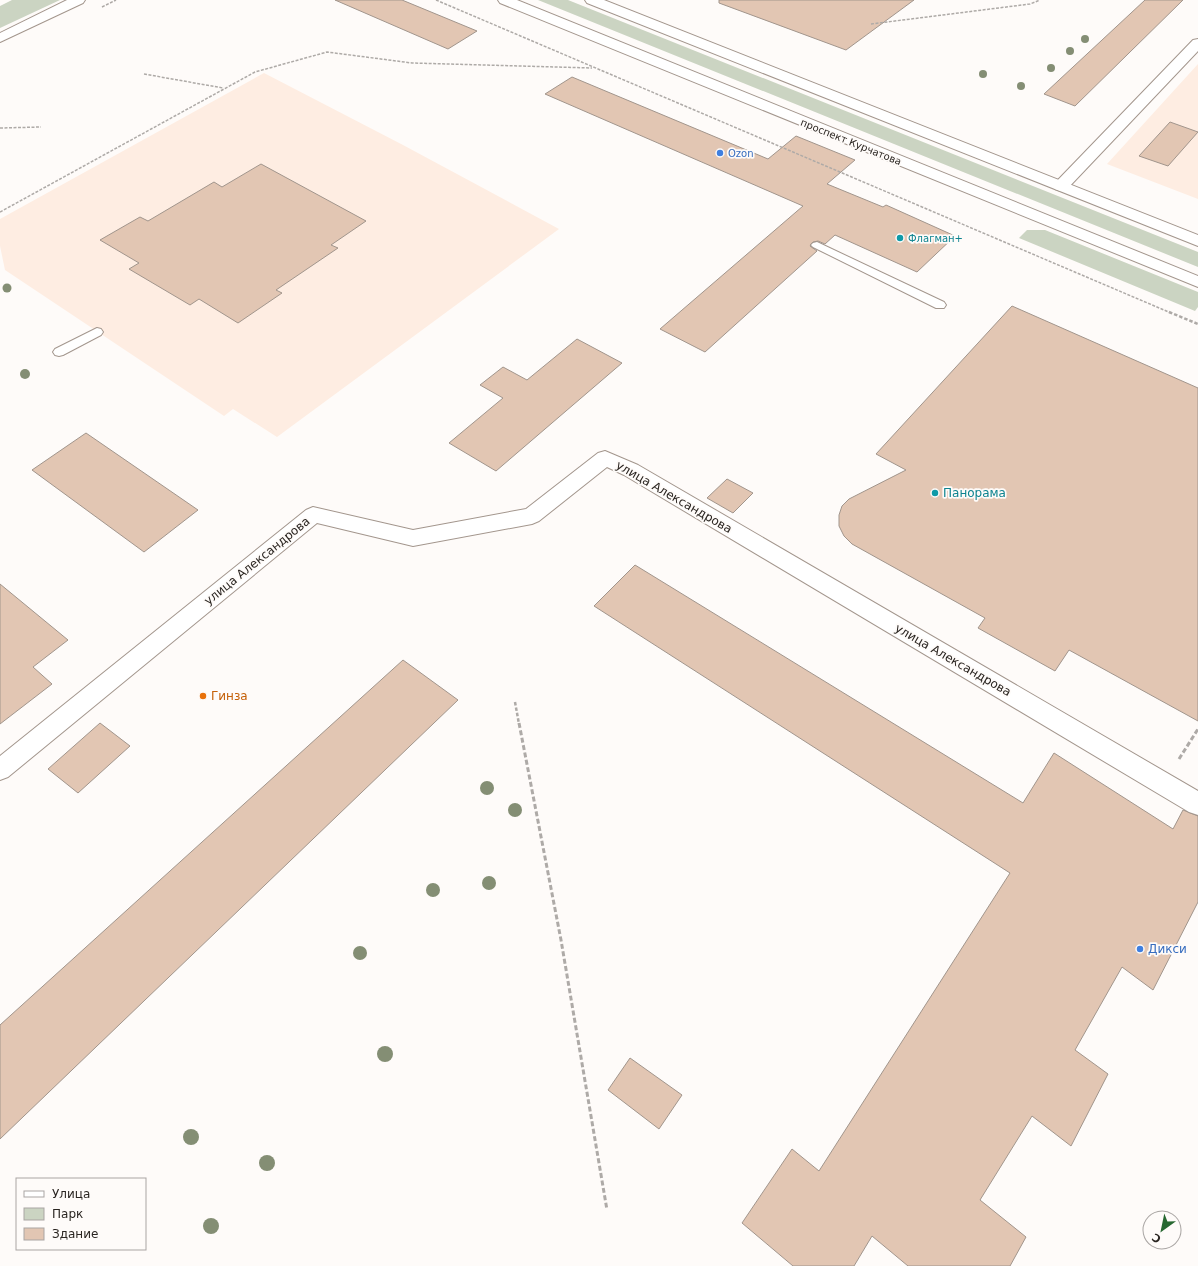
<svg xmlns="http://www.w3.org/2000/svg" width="1198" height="1266" viewBox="0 0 1198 1266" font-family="'DejaVu Sans',sans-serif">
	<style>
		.built { fill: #feede2 }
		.green { fill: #cbd4c2 }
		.building { fill: #e2c6b3; stroke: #a1958c }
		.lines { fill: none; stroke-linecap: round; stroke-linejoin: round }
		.service-casing { stroke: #a3968d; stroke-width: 2 }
		.minor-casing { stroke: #a3968d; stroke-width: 2 }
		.tertiary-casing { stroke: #a3968d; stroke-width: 2 }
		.path-far2 { stroke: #aeaaa7; stroke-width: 1.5; stroke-dasharray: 3 1.5; stroke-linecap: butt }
		.path-far1 { stroke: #aeaaa7; stroke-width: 2.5; stroke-dasharray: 3.5 2; stroke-linecap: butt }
		.path { stroke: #aeaaa7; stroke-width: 3; stroke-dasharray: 5 2.5; stroke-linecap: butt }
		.service { fill: #fff; fill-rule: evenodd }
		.minor { fill: #fff; fill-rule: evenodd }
		.tertiary { fill: #fff; fill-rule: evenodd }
		.tree { fill: #848e74 }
		.shop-dot { fill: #3f7fe0; stroke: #fefbf9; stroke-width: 1.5 }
		.culture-dot { fill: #0f9aa8; stroke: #fefbf9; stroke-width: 1.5 }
		.food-dot { fill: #e8710a; stroke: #fefbf9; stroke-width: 1.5 }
		.labels { text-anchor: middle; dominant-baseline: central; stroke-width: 3.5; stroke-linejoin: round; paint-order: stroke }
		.far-street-label { font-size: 10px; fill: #2a2521; stroke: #fefbf9 }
		.far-shop-label { font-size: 10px; fill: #366cbe; stroke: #fefbf9; text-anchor: start }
		.far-culture-label { font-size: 10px; fill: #0d838f; stroke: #fefbf9; text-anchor: start }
		.culture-label { font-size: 12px; fill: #0d838f; stroke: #fefbf9; text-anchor: start }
		.street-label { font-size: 12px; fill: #2a2521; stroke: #fefbf9 }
		.food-label { font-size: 12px; fill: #c56008; stroke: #fefbf9; text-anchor: start }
		.shop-label { font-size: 12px; fill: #366cbe; stroke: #fefbf9; text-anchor: start }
	</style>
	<rect width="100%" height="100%" fill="#fefbf9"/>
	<path class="built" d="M 1198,64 L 1198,199 L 1107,164 Z
		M 264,73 L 403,145 L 559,229 L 277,437 L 233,409 L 224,416 L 5,270 L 0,246 L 0,219 Z"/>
	<path class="green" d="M 12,0 L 60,0 L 0,28 L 0,6 Z
		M 538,0 L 568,0 L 1198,252 L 1198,267 Z
		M 1027,230 L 1045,230 L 1198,292 L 1198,307 L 1195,311 L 1019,238 Z"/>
	<path class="building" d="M 335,0 L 402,0 L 477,31 L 448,49 Z
		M 719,0 L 914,0 L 846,50 L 719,3 Z
		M 1145,0 L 1183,0 L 1075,106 L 1044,94 Z
		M 572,77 L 768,159 L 796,136 L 855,160 L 827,184 L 883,207 L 886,205 L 955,236 L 917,272 L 835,235 L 825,244 L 818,241 L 813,242 L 810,246 L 817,251 L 705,352 L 660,329 L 803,206 L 545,94 Z
		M 1170,122 L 1198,132 L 1168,166 L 1139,156 Z
		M 261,164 L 366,221 L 331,245 L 338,248 L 276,290 L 282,293 L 238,323 L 199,299 L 190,305 L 129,269 L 139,263 L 100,240 L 140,217 L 148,221 L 214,182 L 222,187 Z
		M 1012,306 L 1198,388 L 1198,721 L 1069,650 L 1055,671 L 978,628 L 985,618 L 852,544 L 844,536 L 839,526 L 839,515 L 842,506 L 849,499 L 906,470 L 876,454 Z
		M 577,339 L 622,363 L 496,471 L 449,443 L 503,398 L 480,385 L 503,367 L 527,380 Z
		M 86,433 L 198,510 L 144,552 L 32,470 Z
		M 727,479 L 753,493 L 733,513 L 707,498 Z
		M 635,565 L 1023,803 L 1054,753 L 1173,829 L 1183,810 L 1198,816 L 1198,902 L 1153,990 L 1122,967 L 1075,1050 L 1108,1074 L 1071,1146 L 1032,1116 L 980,1200 L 1026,1237 L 1010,1266 L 908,1266 L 872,1236 L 854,1266 L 793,1266 L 742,1223 L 792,1149 L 819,1171 L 1010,873 L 594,606 Z
		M 0,584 L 68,640 L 33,667 L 52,684 L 0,724 Z
		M 403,660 L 458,700 L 0,1139 L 0,1025 Z
		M 100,723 L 130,746 L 78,793 L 48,769 Z
		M 630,1058 L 682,1095 L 659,1129 L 608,1090 Z"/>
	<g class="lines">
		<g class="service-casing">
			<path id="service" d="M 817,242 L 944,302 L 946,305 L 944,308 L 936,308 L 813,247 L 811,245 L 813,243 Z
				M 97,328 L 101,329 L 103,332 L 101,335 L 63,355 L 59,356 L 55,355 L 53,352 L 55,349 Z"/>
		</g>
		<g class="minor-casing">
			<path id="minor" d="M 67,0 L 85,0 L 83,3 L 0,42 L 0,33 Z
				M 1198,39 L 1198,51 L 1067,189 L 1061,191 L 1055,189 L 1053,186 L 1055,183 L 1193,40 Z
				M 605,451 L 638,465 L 1198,791 L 1198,815 L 1189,812 L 624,475 L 607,467 L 539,521 L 532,524 L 413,546 L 317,523 L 8,777 L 0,780 L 0,756 L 306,510 L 313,507 L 413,530 L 526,509 L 598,453 Z"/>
		</g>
		<g class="tertiary-casing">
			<path id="tertiary" d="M 498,0 L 517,0 L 1198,276 L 1198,287 L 500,3 Z
				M 585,0 L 604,0 L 1198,235 L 1198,246 L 587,3 Z"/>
		</g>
		<path class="path-far2" d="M 436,0 L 1171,313
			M 102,7 L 116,0
			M 871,24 L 1030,4 L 1040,0
			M 144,74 L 223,88
			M 0,128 L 41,127
			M 0,212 L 255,72 L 327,52 L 412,63 L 592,68"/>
		<path class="path-far1" d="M 1169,312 L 1198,324
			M 515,702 L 519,724"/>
		<path class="path" d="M 519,723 L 561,940 L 607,1210
			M 1179,759 L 1198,729"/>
		<use href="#service" class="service"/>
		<use href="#minor" class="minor"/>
		<use href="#tertiary" class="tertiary"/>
	</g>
	<g class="tree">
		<circle cx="1085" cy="39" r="4"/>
		<circle cx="1070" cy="51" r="4"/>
		<circle cx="1051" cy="68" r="4"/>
		<circle cx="983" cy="74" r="4"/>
		<circle cx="1021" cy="86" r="4"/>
		<circle cx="7" cy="288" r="4.5"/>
		<circle cx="25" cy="374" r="5"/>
		<circle cx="487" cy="788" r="7"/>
		<circle cx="515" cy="810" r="7"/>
		<circle cx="489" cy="883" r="7"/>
		<circle cx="433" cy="890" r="7"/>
		<circle cx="360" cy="953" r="7"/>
		<circle cx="385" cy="1054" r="8"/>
		<circle cx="191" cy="1137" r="8"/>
		<circle cx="267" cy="1163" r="8"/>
		<circle cx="211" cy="1226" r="8"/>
	</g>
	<g class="shop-dot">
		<circle cx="720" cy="153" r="4"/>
		<circle cx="1140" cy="949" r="4"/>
	</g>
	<g class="culture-dot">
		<circle cx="900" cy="238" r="4"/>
		<circle cx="935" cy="493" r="4"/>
	</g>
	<circle class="food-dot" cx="203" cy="696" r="4"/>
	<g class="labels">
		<g class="far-street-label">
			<text transform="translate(851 142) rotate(22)">проспект Курчатова</text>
		</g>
		<g class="far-shop-label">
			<text x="728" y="153">Ozon</text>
		</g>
		<g class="far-culture-label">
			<text x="908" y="238">Флагман+</text>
		</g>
		<g class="culture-label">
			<text x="943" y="493">Панорама</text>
		</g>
		<g class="street-label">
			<text transform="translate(674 497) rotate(30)">улица Александрова</text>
			<text transform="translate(257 561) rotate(-39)">улица Александрова</text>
			<text transform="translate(953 660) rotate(30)">улица Александрова</text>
		</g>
		<g class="food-label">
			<text x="211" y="696">Гинза</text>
		</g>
		<g class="shop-label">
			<text x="1148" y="949">Дикси</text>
		</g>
	</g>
	<rect x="16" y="1178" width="130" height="72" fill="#fefbf9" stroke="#a9a5a3"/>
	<rect x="24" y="1191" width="20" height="6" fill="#ffffff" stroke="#a9a5a3"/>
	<text x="52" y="1198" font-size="12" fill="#2a2521">Улица</text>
	<rect x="24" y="1208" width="20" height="12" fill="#cbd4c2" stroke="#a9a5a3"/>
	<text x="52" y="1218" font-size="12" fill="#2a2521">Парк</text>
	<rect x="24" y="1228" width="20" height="12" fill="#e2c6b3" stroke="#a9a5a3"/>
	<text x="52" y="1238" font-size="12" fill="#2a2521">Здание</text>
	<g transform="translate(1162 1230) rotate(213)"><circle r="19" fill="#fefbf9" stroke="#a9a5a3"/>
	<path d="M0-3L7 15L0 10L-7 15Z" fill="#276831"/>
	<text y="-6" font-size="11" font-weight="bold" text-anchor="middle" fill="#2a2521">С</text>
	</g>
</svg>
